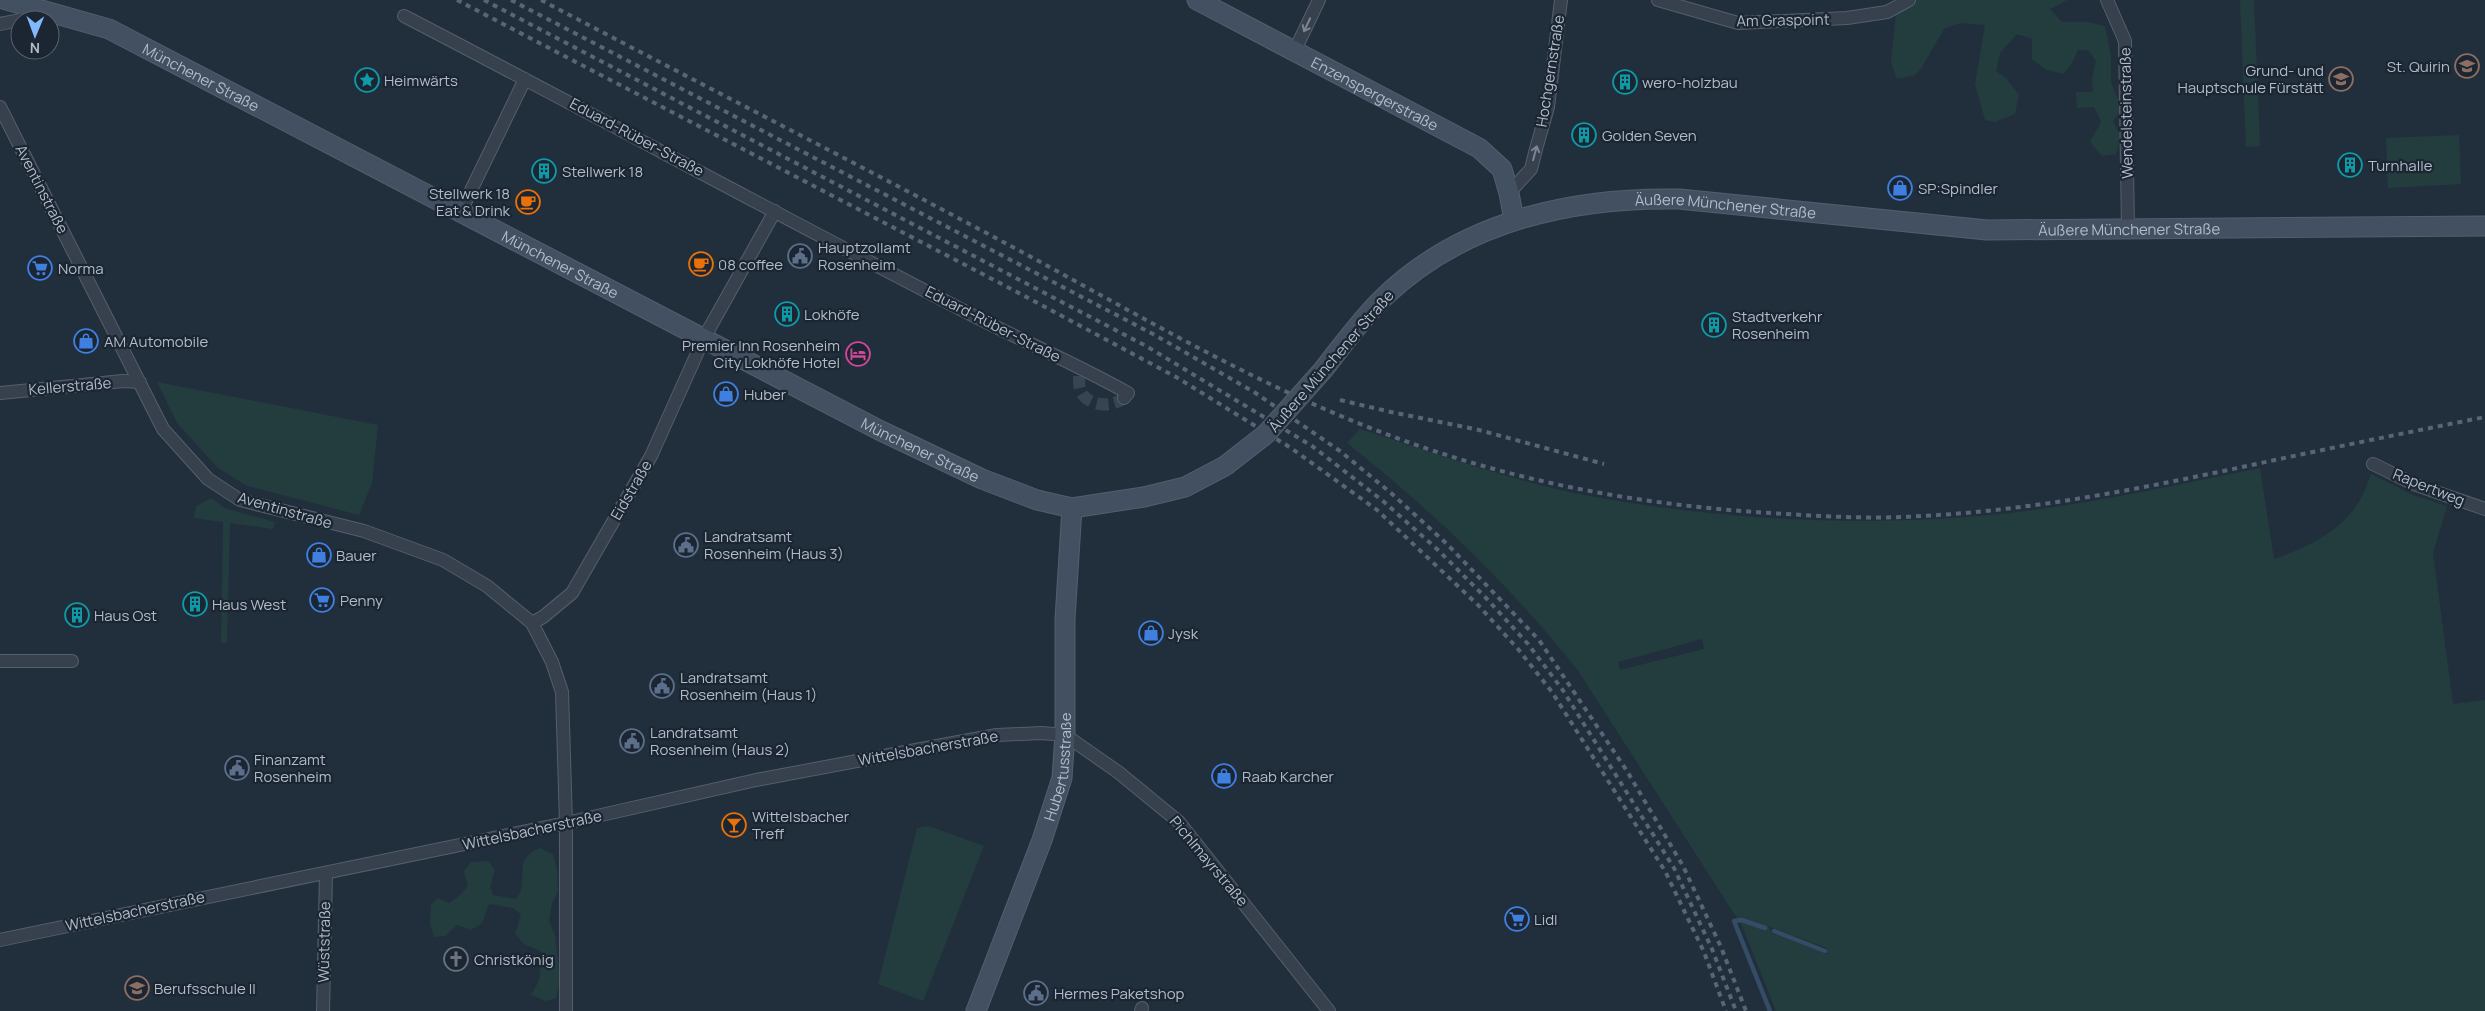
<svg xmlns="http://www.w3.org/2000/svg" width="2485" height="1011" viewBox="0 0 2485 1011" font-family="Manrope,sans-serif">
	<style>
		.green { fill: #233d3e; fill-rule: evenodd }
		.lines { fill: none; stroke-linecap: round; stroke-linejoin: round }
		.stream { stroke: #344c66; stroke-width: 4.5 }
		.street-tunnel { stroke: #374452; stroke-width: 12; stroke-dasharray: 12 6; stroke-linecap: butt }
		.street-casing { stroke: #545f6b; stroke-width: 14 }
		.secondary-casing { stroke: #545f6b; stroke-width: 21 }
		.street { stroke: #36414d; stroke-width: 12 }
		.secondary { stroke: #435061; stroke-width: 19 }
		.rail { stroke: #576575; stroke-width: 4; stroke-dasharray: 5 5; stroke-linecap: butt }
		.secondary-bridge-casing { stroke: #545f6b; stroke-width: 21; stroke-linecap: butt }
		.secondary-bridge { stroke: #435061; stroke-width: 19 }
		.oneway { stroke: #7a8591 }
		.labels { text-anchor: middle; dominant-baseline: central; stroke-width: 4.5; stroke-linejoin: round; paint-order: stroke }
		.street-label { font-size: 15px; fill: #b1bcc9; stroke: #1b2632 }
		.poi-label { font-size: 15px; fill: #b1bcc9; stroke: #1b2632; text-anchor: start }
	</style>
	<rect width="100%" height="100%" fill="#212f3d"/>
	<path class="green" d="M 1911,0 L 2067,0 L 2050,9 L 2062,22 L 2087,22 L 2105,26 L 2111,57 L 2111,83 L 2122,109 L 2113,121 L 2121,138 L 2116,154 L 2102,156 L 2090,142 L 2101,122 L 2094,107 L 2077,108 L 2076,92 L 2093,92 L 2092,79 L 2096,61 L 2088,50 L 2078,50 L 2071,65 L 2063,74 L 2045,69 L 2032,59 L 2032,39 L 2017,34 L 2000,53 L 1996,71 L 2006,78 L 2019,95 L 2015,114 L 1995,122 L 1985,120 L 1975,84 L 1985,25 L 1960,23 L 1944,29 L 1920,70 L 1915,75 L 1897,79 L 1891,63 L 1896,13 Z
		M 2240,0 L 2254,0 L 2260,146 L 2246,147 Z
		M 2459,135 L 2461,184 L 2388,188 L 2386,138 Z
		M 157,382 L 378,425 L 372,483 L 359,515 L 248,486 L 218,468 L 177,423 Z
		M 1360,429 C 1435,453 1511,481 1589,496 C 1728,521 1871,528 2011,513 C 2094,503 2177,485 2260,468 L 2274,559 C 2304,549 2338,533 2357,505 C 2363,496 2367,484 2371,474 L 2413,495 L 2447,506 L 2433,553 L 2453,704 L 2485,700 L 2485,1011 L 1776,1011 L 1742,926 L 1579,672 C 1512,587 1432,510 1347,443 ZM 1702,639 L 1704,649 L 1620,670 L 1618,662 ZM 1768,926 L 1827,948 L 1827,954 L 1772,933 Z
		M 212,498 L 224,508 L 275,522 L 273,529 L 230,523 L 227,643 L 221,643 L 223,522 L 194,518 L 196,506 Z
		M 929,826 L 984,846 L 923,1001 L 878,984 L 917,828 Z
		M 540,848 L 553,854 L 557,870 L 558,891 L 552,904 L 549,921 L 555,935 L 560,979 L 556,998 L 546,1001 L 531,995 L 539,981 L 542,952 L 524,944 L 515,934 L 521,914 L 513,908 L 489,904 L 482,923 L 471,930 L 457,925 L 445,936 L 434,937 L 430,924 L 431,905 L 438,898 L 449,903 L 459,896 L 468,886 L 464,871 L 471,862 L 488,861 L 495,870 L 490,886 L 493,895 L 516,899 C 531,881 510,860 540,848 Z"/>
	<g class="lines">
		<path class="stream" d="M 1765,928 L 1742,920 L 1734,921 L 1770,1011
			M 1774,931 L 1825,951"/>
		<path class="street-tunnel" d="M 1079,376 C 1079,382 1079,390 1083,395 C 1092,407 1114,407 1124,398"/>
		<g class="street-casing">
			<path id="street" d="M 1658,0 L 1738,23 L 1847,18 L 1887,12 L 1909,0
				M 2107,0 L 2125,41 L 2128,229
				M 404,16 C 595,115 783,218 974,316 C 1025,342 1078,365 1128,393 L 1124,398
				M 21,20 L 51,15
				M 0,24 L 20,20
				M 1295,50 L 1319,0
				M 0,107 L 163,429 L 208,479 L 240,500 L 364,531 L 443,560 L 487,586 L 532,623 L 552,662 L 562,692 L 566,823 L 566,1011
				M 1509,193 L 1531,169 L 1536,149 L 1548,107 L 1561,0
				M 461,211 L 525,79
				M 0,393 L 123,381 L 140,382
				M 2373,464 L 2416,485 L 2485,509
				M 532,623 L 543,617 L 572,593 L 651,456 L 704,338 L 775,211
				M 0,661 L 72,661
				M 0,940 L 566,823 L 756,780 L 953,743 L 997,735 L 1041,733 L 1065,735 L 1118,772 L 1179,822 L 1329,1011
				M 323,1011 L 326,874
				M 1141,1011 L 1142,1008"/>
		</g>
		<g class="secondary-casing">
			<g id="secondary">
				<path id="s1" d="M 6,0 L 109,29 L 879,430 L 982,479 L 1037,500 L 1072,508 L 1144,497 L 1185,487 L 1225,466"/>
				<path id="s2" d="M 1197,0 L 1479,148 L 1502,169 L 1509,193 L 1514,220"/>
				<path id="s3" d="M 1323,370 C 1342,346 1361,319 1384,297 C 1463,221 1572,197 1679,199 L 1987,230 L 2485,226"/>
				<path id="s4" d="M 976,1011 L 1042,840 L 1062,778 L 1065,735 L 1065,619 L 1072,508"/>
			</g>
		</g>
		<use href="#street" class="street"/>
		<use href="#secondary" class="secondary"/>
		<path class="rail" d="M 457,0 L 1017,292 L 1176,377 L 1291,448 L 1377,510 L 1478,605 L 1518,649 L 1552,692 L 1665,871 L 1704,952 L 1726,1011
			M 484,0 L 1146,346 L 1312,446 L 1383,501 L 1438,550 L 1487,599 L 1528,644 L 1562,689 L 1674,868 L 1712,949 L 1736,1011
			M 511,0 L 1153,334 L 1254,392 L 1340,451 L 1391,493 L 1447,544 L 1539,640 L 1627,771 L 1683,866 L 1721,947 L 1746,1011
			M 541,0 C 691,79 842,156 992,236 C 1111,299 1228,370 1353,421 C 1494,479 1635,506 1787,514 C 1832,517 1877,519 1922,516 C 2037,510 2149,487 2261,463 C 2335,447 2410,432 2485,417
			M 1340,400 L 1391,412 L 1479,430 L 1604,464"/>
		<g class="secondary-bridge-casing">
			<path id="secondary-bridge" d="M 1225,466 L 1266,434 L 1323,370"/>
		</g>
		<use href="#secondary-bridge" class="secondary-bridge"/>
	</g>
	<defs><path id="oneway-shaft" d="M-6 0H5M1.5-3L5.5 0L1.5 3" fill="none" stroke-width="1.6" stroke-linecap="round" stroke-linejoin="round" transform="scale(1.25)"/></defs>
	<g class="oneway">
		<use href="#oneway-shaft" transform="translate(1307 25) rotate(115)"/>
		<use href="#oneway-shaft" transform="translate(1535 153) rotate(-75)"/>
	</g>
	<defs>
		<g id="school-ring" transform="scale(1.25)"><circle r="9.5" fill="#1b2632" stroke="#8d6e63" stroke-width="1.5"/><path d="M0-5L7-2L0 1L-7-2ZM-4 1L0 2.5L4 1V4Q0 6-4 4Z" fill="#8d6e63"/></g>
		<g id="sight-ring" transform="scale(1.25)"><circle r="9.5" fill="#1b2632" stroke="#0f9aa8" stroke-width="1.5"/><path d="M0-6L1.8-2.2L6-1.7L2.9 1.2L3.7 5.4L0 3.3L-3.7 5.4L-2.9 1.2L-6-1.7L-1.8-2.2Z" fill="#0f9aa8"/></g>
		<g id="building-ring" transform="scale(1.25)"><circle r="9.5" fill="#1b2632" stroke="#0f9aa8" stroke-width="1.5"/><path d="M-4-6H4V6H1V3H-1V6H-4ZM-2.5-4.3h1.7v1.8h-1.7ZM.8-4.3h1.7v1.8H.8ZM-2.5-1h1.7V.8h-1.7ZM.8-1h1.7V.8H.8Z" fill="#0f9aa8"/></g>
		<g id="shop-ring" transform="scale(1.25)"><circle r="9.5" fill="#1b2632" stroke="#3f7fe0" stroke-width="1.5"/><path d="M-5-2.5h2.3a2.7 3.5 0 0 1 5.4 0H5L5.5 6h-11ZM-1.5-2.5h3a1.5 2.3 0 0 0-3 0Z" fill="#3f7fe0"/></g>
		<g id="cafe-ring" transform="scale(1.25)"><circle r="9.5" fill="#1b2632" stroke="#e8710a" stroke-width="1.5"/><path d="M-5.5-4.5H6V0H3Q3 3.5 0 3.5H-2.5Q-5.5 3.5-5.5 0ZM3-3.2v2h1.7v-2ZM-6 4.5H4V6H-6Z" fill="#e8710a"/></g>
		<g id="civic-ring" transform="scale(1.25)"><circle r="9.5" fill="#1b2632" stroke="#5c6f8a" stroke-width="1.5"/><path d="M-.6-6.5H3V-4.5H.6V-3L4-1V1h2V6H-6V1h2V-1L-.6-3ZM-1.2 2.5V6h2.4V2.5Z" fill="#5c6f8a"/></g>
		<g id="supermarket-ring" transform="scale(1.25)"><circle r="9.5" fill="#1b2632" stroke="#3f7fe0" stroke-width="1.5"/><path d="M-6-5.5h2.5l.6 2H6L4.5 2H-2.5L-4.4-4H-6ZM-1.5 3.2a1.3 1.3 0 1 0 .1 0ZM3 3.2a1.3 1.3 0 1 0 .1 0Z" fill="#3f7fe0"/></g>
		<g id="hotel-ring" transform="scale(1.25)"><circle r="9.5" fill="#1b2632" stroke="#d1479c" stroke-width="1.5"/><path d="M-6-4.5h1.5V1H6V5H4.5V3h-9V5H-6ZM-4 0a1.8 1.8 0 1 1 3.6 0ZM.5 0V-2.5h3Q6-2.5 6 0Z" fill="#d1479c"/></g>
		<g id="bar-ring" transform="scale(1.25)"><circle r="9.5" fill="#1b2632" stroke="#e8710a" stroke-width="1.5"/><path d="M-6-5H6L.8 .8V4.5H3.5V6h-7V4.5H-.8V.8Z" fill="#e8710a"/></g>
		<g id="church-ring" transform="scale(1.25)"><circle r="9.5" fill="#1b2632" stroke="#6b7280" stroke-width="1.5"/><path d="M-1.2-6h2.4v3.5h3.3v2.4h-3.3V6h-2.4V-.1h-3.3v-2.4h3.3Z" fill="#6b7280"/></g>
	</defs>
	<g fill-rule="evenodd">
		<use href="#school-ring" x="2467" y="66"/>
		<use href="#school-ring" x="2341" y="79"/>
		<use href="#sight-ring" x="367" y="80"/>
		<use href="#building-ring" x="1625" y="82"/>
		<use href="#building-ring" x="1584" y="135"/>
		<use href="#building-ring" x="2350" y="165"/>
		<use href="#building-ring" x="544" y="171"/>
		<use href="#shop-ring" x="1900" y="188"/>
		<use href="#cafe-ring" x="528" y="202"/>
		<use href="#civic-ring" x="800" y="256"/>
		<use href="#cafe-ring" x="701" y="264"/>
		<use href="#supermarket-ring" x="40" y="268"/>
		<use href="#building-ring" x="787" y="314"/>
		<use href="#building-ring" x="1714" y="325"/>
		<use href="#shop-ring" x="86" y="341"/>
		<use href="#hotel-ring" x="858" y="354"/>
		<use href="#shop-ring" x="726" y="394"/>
		<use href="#civic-ring" x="686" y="545"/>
		<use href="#shop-ring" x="319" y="555"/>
		<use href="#supermarket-ring" x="322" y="600"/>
		<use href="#building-ring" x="195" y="604"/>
		<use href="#building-ring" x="77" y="615"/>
		<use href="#shop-ring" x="1151" y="633"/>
		<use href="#civic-ring" x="662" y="686"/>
		<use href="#civic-ring" x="632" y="741"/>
		<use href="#civic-ring" x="237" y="768"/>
		<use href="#shop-ring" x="1224" y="776"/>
		<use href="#bar-ring" x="734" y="825"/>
		<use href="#supermarket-ring" x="1517" y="919"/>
		<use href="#church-ring" x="456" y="959"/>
		<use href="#school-ring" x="137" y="988"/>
		<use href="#civic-ring" x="1036" y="993"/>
	</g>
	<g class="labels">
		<g class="street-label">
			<text transform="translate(1783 20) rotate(-1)">Am Graspoint</text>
			<text transform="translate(1550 71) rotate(-81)">Hochgernstraße</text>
			<text stroke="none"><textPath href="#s1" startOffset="211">Münchener Straße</textPath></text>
			<text stroke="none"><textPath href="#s2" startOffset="201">Enzenspergerstraße</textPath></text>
			<text transform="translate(2126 113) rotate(-91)">Wendelsteinstraße</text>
			<text transform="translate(637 137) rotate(28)">Eduard-Rüber-Straße</text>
			<text transform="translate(42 189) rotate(63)">Aventinstraße</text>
			<text stroke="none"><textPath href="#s3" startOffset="461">Äußere Münchener Straße</textPath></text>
			<text stroke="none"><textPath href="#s3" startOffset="866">Äußere Münchener Straße</textPath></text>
			<text stroke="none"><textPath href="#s1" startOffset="616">Münchener Straße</textPath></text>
			<text transform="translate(993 324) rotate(27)">Eduard-Rüber-Straße</text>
			<text transform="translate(1331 361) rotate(-49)">Äußere Münchener Straße</text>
			<text transform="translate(70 386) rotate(-5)">Kellerstraße</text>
			<text stroke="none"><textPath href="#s1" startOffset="1021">Münchener Straße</textPath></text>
			<text transform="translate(2429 487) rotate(22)">Rapertweg</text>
			<text transform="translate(631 490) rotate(-60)">Eidstraße</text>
			<text transform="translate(285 510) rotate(16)">Aventinstraße</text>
			<text transform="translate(928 748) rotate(-10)">Wittelsbacherstraße</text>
			<text stroke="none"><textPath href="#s4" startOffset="259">Hubertusstraße</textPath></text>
			<text transform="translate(532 830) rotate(-12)">Wittelsbacherstraße</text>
			<text transform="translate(1209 861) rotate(50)">Pichlmayrstraße</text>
			<text transform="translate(135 911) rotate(-12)">Wittelsbacherstraße</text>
			<text transform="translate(324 942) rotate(-89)">Wüststraße</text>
		</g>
		<g class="poi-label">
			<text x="2450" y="66" text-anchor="end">St. Quirin</text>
			<text x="2324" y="70" text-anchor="end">Grund- und<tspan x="2324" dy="17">Hauptschule Fürstätt</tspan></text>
			<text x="384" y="80">Heimwärts</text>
			<text x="1642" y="82">wero-holzbau</text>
			<text x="1602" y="135">Golden Seven</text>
			<text x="2368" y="165">Turnhalle</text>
			<text x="562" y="171">Stellwerk 18</text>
			<text x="1918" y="188">SP:Spindler</text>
			<text x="510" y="193" text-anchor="end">Stellwerk 18<tspan x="510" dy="17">Eat &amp; Drink</tspan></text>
			<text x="818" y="247">Hauptzollamt<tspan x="818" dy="17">Rosenheim</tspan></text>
			<text x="718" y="264">08 coffee</text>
			<text x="58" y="268">Norma</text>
			<text x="804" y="314">Lokhöfe</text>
			<text x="1732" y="316">Stadtverkehr<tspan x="1732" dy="17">Rosenheim</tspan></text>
			<text x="104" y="341">AM Automobile</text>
			<text x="840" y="345" text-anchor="end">Premier Inn Rosenheim<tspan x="840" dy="17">City Lokhöfe Hotel</tspan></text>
			<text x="744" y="394">Huber</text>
			<text x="704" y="536">Landratsamt<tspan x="704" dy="17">Rosenheim (Haus 3)</tspan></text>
			<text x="336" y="555">Bauer</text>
			<text x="340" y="600">Penny</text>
			<text x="212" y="604">Haus West</text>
			<text x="94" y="615">Haus Ost</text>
			<text x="1168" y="633">Jysk</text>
			<text x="680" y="677">Landratsamt<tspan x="680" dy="17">Rosenheim (Haus 1)</tspan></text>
			<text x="650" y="732">Landratsamt<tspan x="650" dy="17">Rosenheim (Haus 2)</tspan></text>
			<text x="254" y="759">Finanzamt<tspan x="254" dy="17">Rosenheim</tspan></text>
			<text x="1242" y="776">Raab Karcher</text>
			<text x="752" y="816">Wittelsbacher<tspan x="752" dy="17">Treff</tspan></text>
			<text x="1534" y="919">Lidl</text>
			<text x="474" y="959">Christkönig</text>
			<text x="154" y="988">Berufsschule II</text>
			<text x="1054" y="993">Hermes Paketshop</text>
		</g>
	</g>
	<g transform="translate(35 35) rotate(181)"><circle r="24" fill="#1b2632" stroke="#57626e"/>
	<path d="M0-4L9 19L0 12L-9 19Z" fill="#81b9fe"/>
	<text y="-8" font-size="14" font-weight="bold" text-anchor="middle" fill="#b1bcc9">N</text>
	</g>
</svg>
